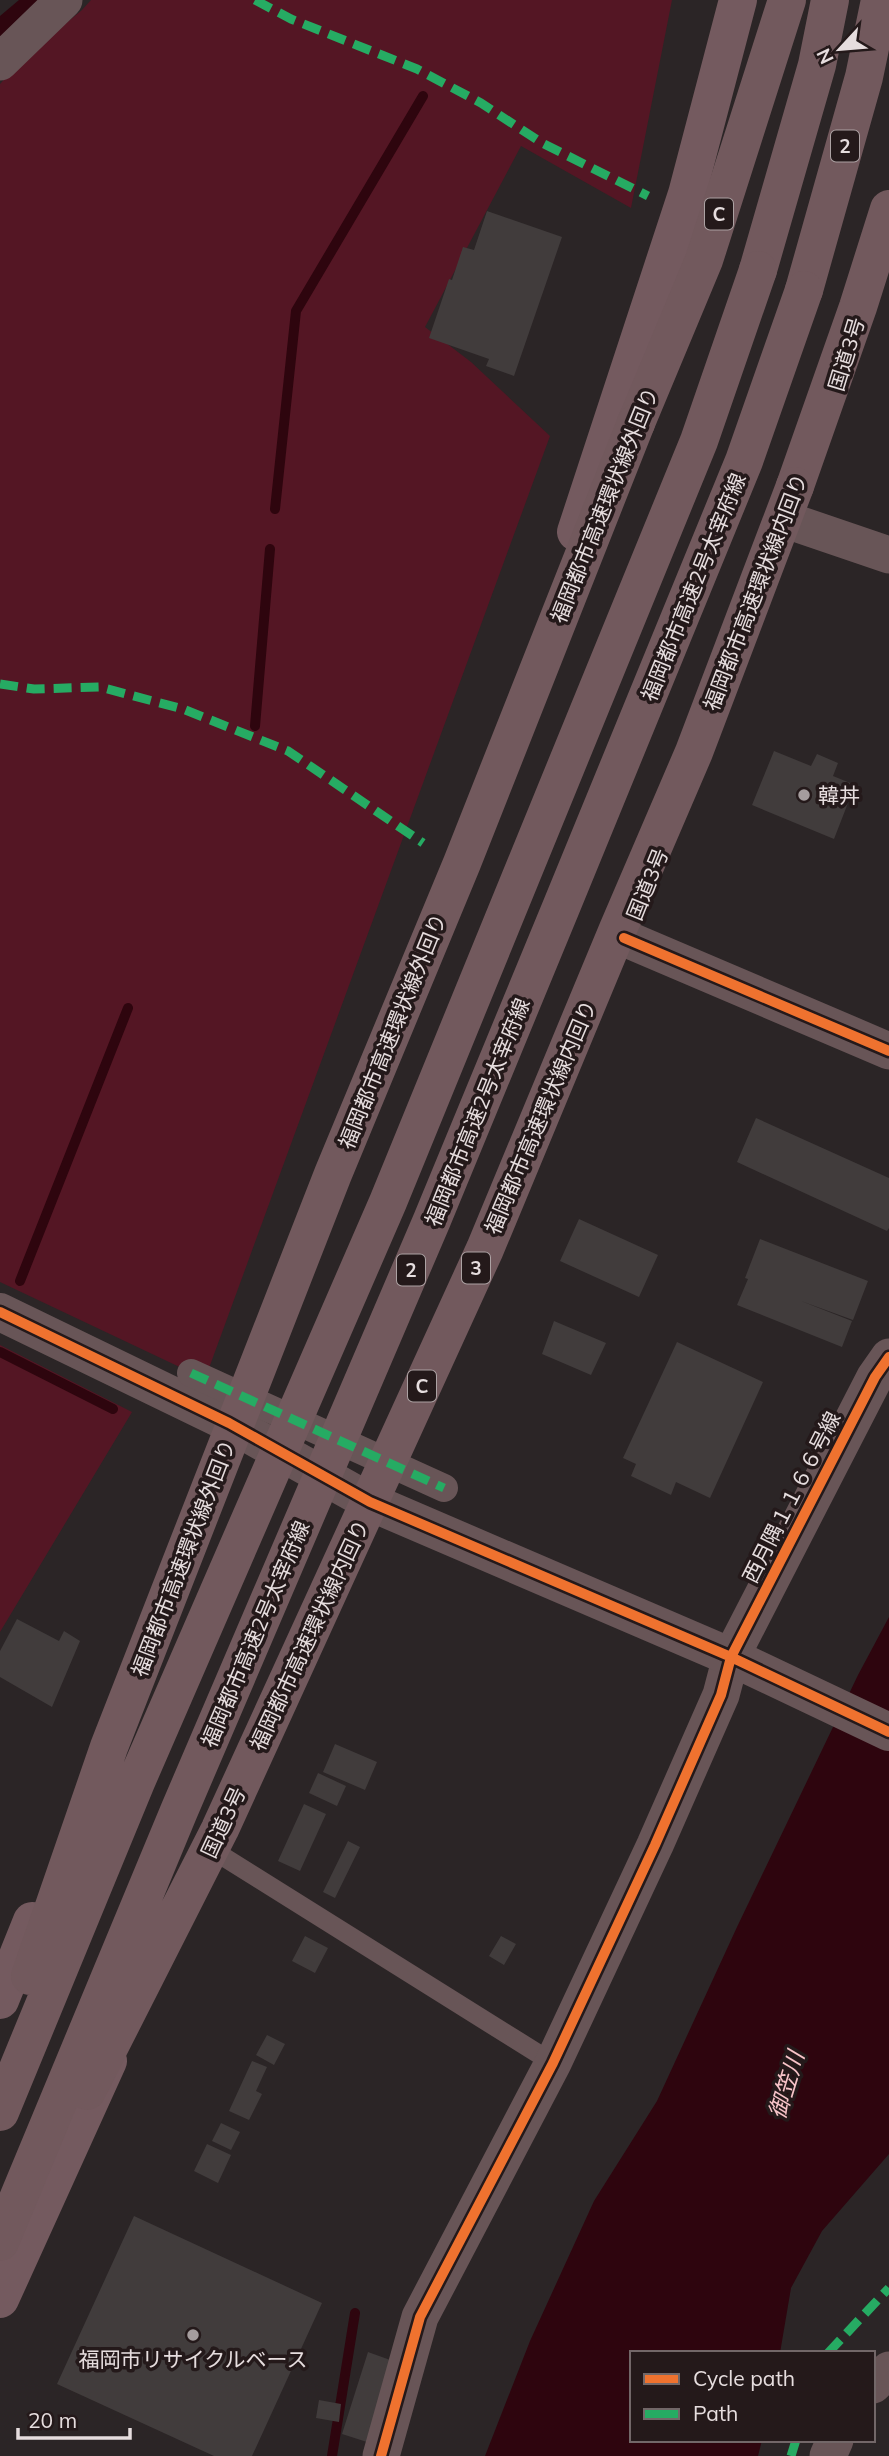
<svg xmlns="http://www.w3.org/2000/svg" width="889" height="2456" viewBox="0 0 889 2456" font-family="Mulish,'Noto Sans JP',sans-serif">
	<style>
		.green { fill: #541624 }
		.water { fill: #2e050e }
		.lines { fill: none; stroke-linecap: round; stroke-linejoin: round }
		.stream { stroke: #2e050e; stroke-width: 10 }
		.building { fill: #413c3c }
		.service { stroke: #685557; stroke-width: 19 }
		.minor { stroke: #685557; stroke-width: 37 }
		.tertiary { stroke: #685557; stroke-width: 38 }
		.trunk { stroke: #745a5f; stroke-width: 38 }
		.motorway { stroke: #72595d; stroke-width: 38 }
		.pedestrian-bridge { stroke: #685557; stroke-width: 28 }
		.motorway-bridge { stroke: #72595d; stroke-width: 38 }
		.quiet { stroke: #26ab63; stroke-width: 9; stroke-dasharray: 18 9; stroke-linecap: butt }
		.cycleway-casing { stroke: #24191a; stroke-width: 15 }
		.cycleway { stroke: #ef722f; stroke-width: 10 }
		.poi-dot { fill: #a59d9e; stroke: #24191a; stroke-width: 2.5 }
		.labels { text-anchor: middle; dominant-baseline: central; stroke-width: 7; stroke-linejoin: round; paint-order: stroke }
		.shield { fill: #24191a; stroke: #aca2a3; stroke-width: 2 }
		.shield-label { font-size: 19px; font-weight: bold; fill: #e6ddde }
		.street-label { font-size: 21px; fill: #e6ddde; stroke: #24191a }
		.poi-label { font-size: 21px; fill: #e6ddde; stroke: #24191a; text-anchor: start }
		.water-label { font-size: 23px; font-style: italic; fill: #f8c4c9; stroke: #24191a }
	</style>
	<rect width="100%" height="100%" fill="#2b2526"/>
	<path class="green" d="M 91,0 L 672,0 L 631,208 L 521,146 L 425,327 L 471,362 L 550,436 L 205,1379 L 0,1282 L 0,84 L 25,57 L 82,10 Z
		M 0,1345 L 132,1412 L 0,1632 Z"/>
	<path class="water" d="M 19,0 L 40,0 L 0,37 L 0,16 Z
		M 889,1617 L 889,2154 L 822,2231 L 791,2288 L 780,2353 L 632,2353 L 632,2440 L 762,2440 L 758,2456 L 485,2456 L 530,2341 L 594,2201 L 657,2101 L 737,1927 L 858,1675 Z"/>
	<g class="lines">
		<path class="stream" d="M 275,509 L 296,311 L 423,96
			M 255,726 L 270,549
			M 20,1281 L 128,1008
			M 0,1352 L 113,1409
			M 332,2456 L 355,2313"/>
	</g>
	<path class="building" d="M 487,211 L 562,237 L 514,376 L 486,366 L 489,359 L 429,338 L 449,279 L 452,280 L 463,247 L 474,250 Z
		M 774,751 L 811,766 L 817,754 L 838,763 L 833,776 L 855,785 L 834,839 L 752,805 Z
		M 756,1118 L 889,1178 L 889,1228 L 887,1231 L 737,1162 Z
		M 579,1219 L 658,1255 L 639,1297 L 560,1261 Z
		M 760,1239 L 868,1281 L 853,1320 L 801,1301 L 852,1321 L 842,1347 L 737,1305 L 748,1279 L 745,1278 Z
		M 554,1321 L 606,1343 L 591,1375 L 542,1354 Z
		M 677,1342 L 763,1382 L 710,1498 L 676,1482 L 671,1495 L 631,1476 L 636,1464 L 623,1458 Z
		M 17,1619 L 59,1641 L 64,1631 L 80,1641 L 52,1707 L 0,1677 L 0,1651 Z
		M 335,1744 L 377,1762 L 365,1790 L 323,1772 Z
		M 318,1773 L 346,1786 L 337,1806 L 309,1793 Z
		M 304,1804 L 326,1814 L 300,1871 L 278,1861 Z
		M 348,1841 L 360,1847 L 335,1898 L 323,1892 Z
		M 305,1936 L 328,1948 L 315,1973 L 292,1961 Z
		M 501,1936 L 516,1944 L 504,1965 L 489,1956 Z
		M 267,2035 L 285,2044 L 274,2065 L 256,2055 Z
		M 252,2061 L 267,2067 L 256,2091 L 262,2094 L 249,2120 L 229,2111 Z
		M 221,2123 L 240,2132 L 231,2150 L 212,2141 Z
		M 207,2144 L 231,2155 L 218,2183 L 194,2171 Z
		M 134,2216 L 322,2303 L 252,2456 L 214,2456 L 57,2384 Z
		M 368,2352 L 393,2361 L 367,2442 L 342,2434 Z
		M 319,2400 L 341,2404 L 339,2422 L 316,2418 Z"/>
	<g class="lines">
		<path class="service" d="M 211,1849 L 553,2063"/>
		<path class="minor" d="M 0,62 L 64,0
			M 795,523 L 889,555
			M 624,938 L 889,1051
			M 873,2385 L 889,2370
			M 381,2456 L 420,2317 L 553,2063 L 655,1845 L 721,1695 L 731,1657 L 875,1377 L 889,1357
			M 828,2456 L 835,2440"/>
		<path class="tertiary" d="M 0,1312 L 229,1423 L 370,1502 L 731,1657 L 889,1732"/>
		<path class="trunk" d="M 576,532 L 687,194 L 738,0
			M 0,2000 L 32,1921
			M 0,2299 L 108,2061"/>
		<path class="motorway" d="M 758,270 L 817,65 L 830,0
			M 804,290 L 864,77 L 880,0
			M 636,423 L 704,260 L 787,0
			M 795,486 L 858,307 L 889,209"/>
		<path class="pedestrian-bridge" d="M 191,1373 L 444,1488"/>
		<path class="motorway-bridge" d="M 30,1976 L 109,1747 L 333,1174 L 462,863 L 636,423
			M 87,2091 L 220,1829 L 485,1249 L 618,929 L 694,752 L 795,486
			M 0,2112 L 136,1782 L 388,1202 L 699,441 L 758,270
			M 0,2242 L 179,1811 L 432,1220 L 562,905 L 744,461 L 804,290"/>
		<path class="quiet" d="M 255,0 L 291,19 L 417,69 L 481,103 L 542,143 L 648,196
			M 0,684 L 34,689 L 100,687 L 183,709 L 288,751 L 423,843
			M 191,1373 L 444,1488
			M 828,2353 L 889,2288
			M 791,2456 L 796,2440"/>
		<g class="cycleway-casing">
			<path id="cycleway" d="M 624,938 L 889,1051
				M 0,1312 L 229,1423 L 370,1502 L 731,1657 L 889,1732
				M 381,2456 L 420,2317 L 553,2063 L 655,1845 L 721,1695 L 731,1657 L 875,1377 L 889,1357"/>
		</g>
		<use href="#cycleway" class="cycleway"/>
	</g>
	<g class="poi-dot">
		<circle cx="804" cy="795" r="7"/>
		<circle cx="193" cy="2335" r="7"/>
	</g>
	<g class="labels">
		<g class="shield">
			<rect x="831" y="130.5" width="28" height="31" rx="5"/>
			<rect x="705" y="198.5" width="28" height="31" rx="5"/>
			<rect x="462" y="1252.5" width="28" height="31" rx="5"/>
			<rect x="397" y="1254.5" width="28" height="31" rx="5"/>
			<rect x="408" y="1370.5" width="28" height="31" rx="5"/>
		</g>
		<g class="shield-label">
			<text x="845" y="146">2</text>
			<text x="719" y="214">C</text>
			<text x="476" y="1268">3</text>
			<text x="411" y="1270">2</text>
			<text x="422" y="1386">C</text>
		</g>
		<g class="street-label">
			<text transform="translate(846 354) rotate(-73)">国道3号</text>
			<text transform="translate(604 505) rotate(-68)">福岡都市高速環状線外回り</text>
			<text transform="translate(693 587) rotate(-68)">福岡都市高速2号太宰府線</text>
			<text transform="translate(755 592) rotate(-69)">福岡都市高速環状線内回り</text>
			<text transform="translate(647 884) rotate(-68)">国道3号</text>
			<text transform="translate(392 1031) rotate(-68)">福岡都市高速環状線外回り</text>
			<text transform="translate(477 1112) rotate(-68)">福岡都市高速2号太宰府線</text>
			<text transform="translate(540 1117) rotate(-67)">福岡都市高速環状線内回り</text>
			<text transform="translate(791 1497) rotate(-63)">西月隅１１６６号線</text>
			<text transform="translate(183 1558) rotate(-69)">福岡都市高速環状線外回り</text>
			<text transform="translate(255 1634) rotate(-67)">福岡都市高速2号太宰府線</text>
			<text transform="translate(309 1635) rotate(-65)">福岡都市高速環状線内回り</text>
			<text transform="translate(223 1822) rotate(-65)">国道3号</text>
		</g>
		<g class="poi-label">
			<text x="818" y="795">韓丼</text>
			<text x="193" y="2359" text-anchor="middle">福岡市リサイクルベース</text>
		</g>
		<g class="water-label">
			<text transform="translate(786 2085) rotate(-73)">御笠川</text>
		</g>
	</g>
	<rect x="630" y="2351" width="245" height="91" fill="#24191a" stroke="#726768" stroke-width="2"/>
	<rect x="644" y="2374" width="35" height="10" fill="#ef722f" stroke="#726768" stroke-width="2"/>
	<text x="693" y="2386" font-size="21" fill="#e6ddde">Cycle path</text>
	<rect x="644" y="2409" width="35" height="10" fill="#26ab63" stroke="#726768" stroke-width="2"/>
	<text x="693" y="2421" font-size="21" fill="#e6ddde">Path</text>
	<g transform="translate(840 49) rotate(244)" stroke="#24191a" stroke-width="5" paint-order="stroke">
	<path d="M0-5L12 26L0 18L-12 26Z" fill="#e6ddde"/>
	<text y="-10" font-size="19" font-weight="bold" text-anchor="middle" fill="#e6ddde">N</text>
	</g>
	<path d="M18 2428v10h112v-10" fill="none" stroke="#e6ddde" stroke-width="3.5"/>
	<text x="28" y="2428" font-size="21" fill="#e6ddde" stroke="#24191a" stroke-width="5" paint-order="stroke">20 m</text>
</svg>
